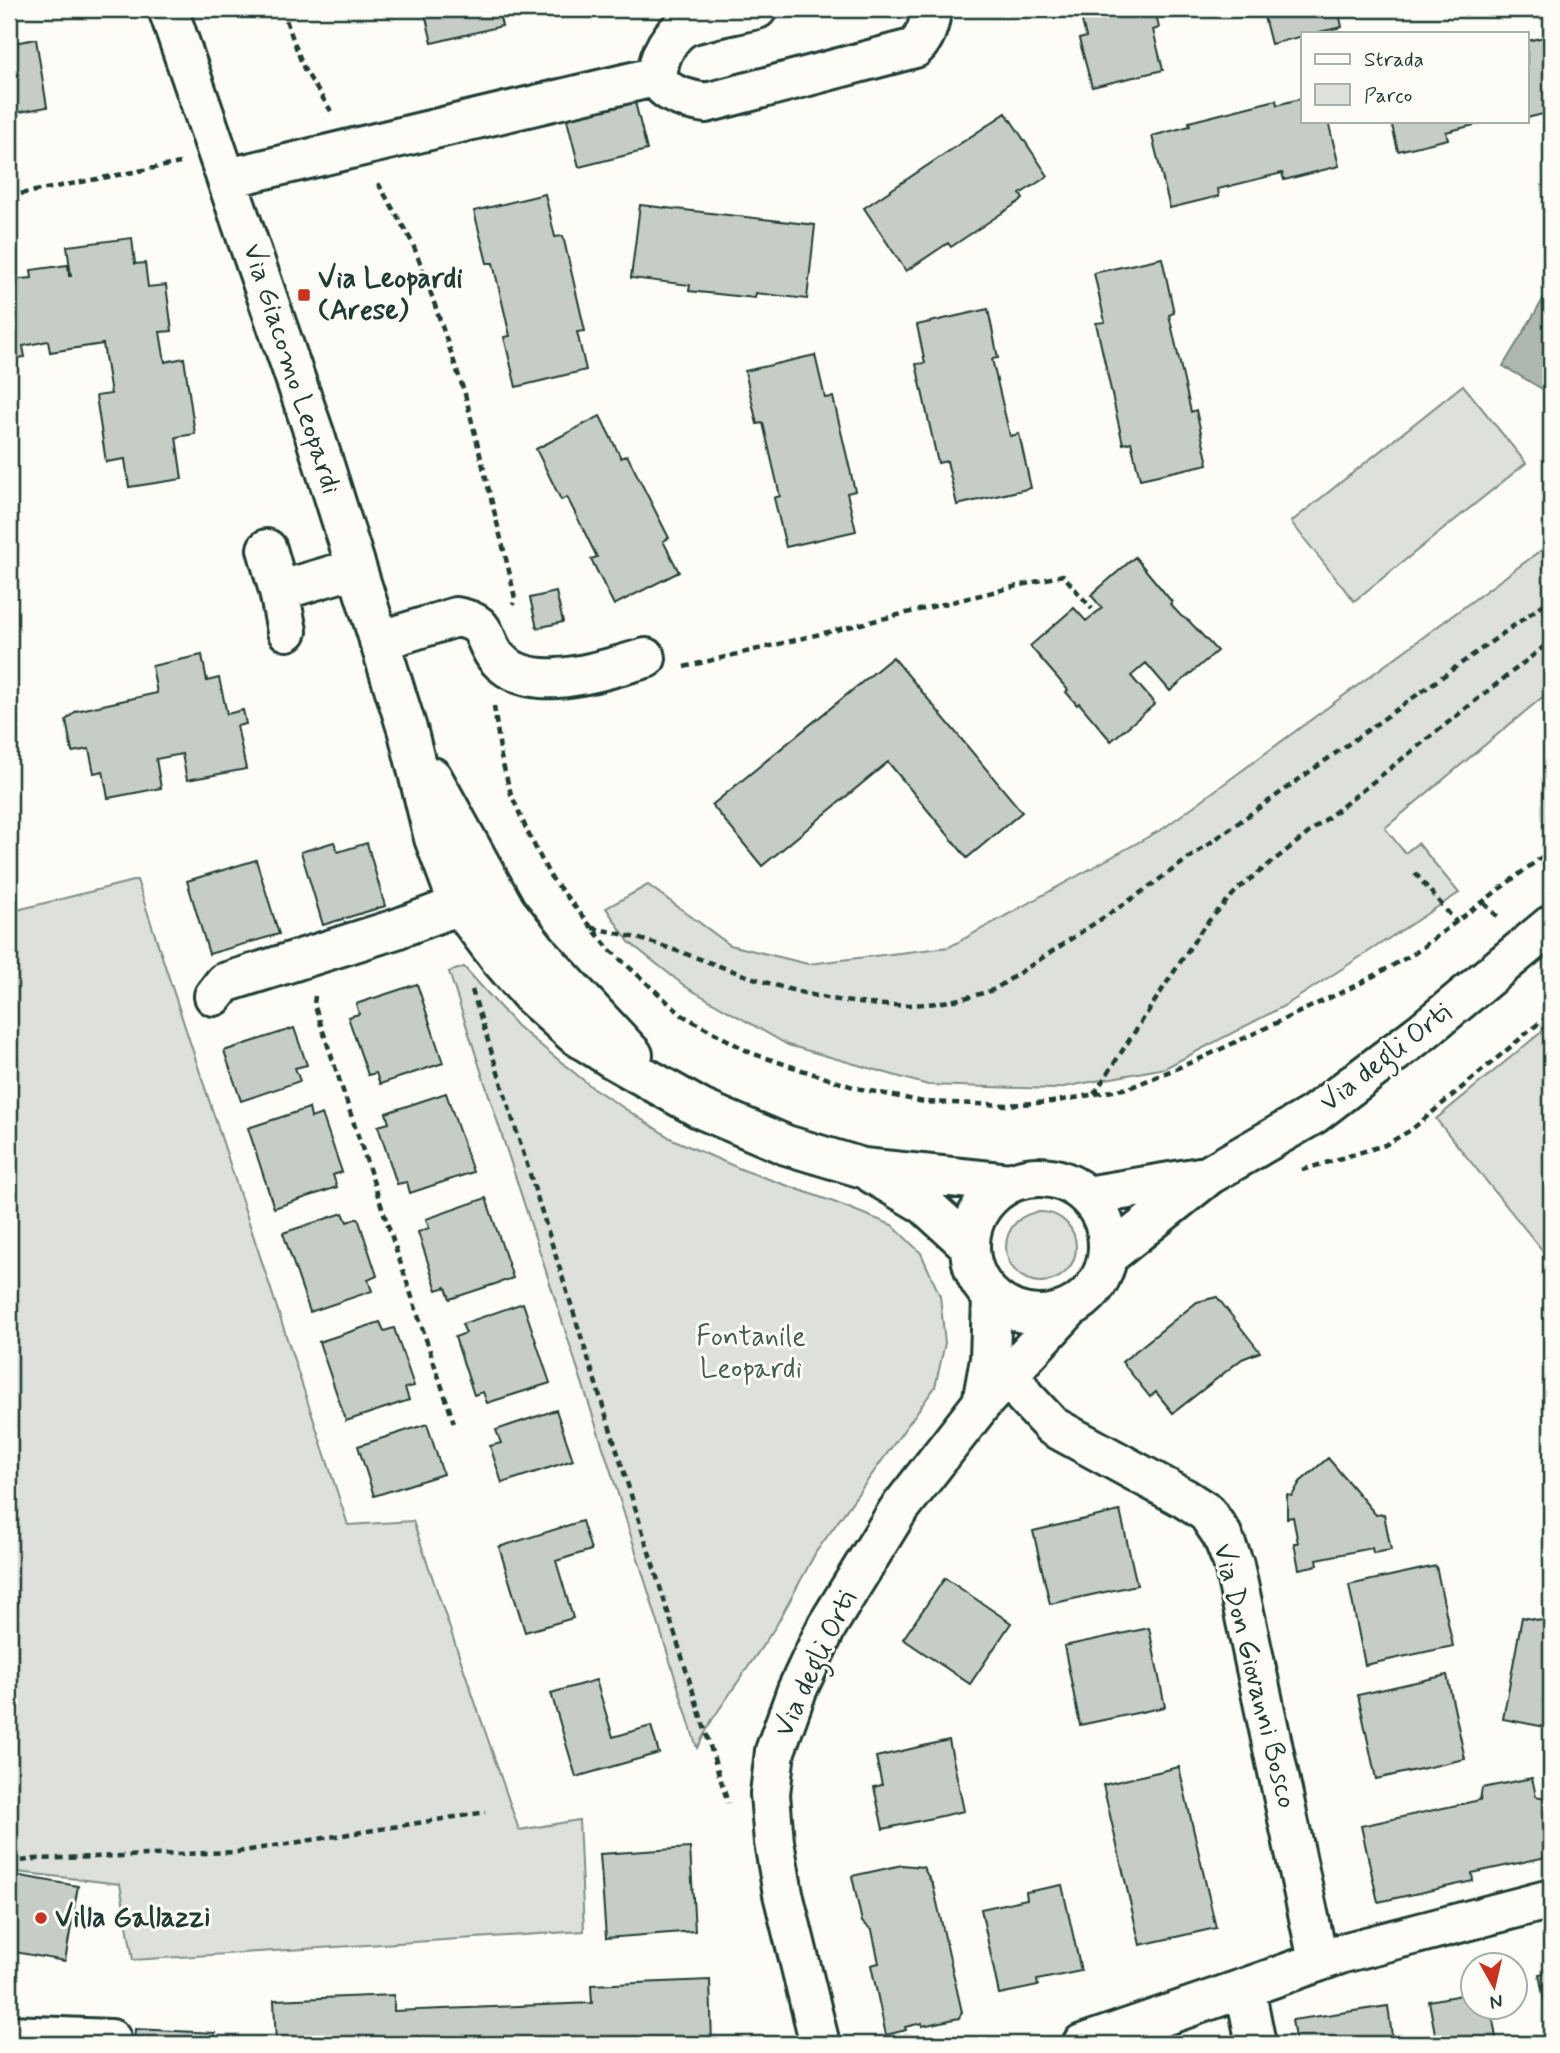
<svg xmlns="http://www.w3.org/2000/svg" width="1560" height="2053" viewBox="0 0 1560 2053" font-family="Mynerve,sans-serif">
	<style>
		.green { fill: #dde0db; stroke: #7e8e88; stroke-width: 2 }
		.water { fill: #aeb8b1; stroke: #75877f; stroke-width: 2 }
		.building { fill: #c6cdc7; stroke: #1f3d34; stroke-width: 2 }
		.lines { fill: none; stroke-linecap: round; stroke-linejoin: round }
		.minor-casing { stroke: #1f3d34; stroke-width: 44 }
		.path { stroke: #1f3d34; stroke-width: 4.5; stroke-dasharray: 7 5; stroke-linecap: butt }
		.minor { stroke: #fdfcf7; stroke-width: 38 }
		.poi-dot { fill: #c8321e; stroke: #fdfcf7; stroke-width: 2.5 }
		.labels { text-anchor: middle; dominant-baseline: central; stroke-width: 6; stroke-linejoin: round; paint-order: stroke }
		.poi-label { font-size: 28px; font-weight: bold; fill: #1f3d34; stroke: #fdfcf7; text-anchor: start }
		.street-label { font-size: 28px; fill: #1f3d34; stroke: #fdfcf7 }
		.park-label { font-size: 28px; fill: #455e55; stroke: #fdfcf7 }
	</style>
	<rect width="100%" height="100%" fill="#fdfcf7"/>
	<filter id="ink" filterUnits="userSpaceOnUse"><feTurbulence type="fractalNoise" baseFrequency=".0143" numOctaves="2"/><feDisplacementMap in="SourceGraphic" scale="14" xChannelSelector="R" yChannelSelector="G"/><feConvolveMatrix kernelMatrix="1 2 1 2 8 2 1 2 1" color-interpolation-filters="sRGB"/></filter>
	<g filter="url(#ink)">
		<path class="green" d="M 1463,385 L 1526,463 L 1354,601 L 1291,522 Z
			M 1551,543 L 1551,690 L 1385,828 L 1405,853 L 1418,843 L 1459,893 L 1286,1005 L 1165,1068 L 1053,1089 L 928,1085 L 788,1045 L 686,987 L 629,942 L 606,908 L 648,885 L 730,945 L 808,964 L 949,947 L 1164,828 Z
			M 137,880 L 348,1525 L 413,1521 L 519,1830 L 579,1820 L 584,1931 L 133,1960 L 120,1884 L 9,1871 L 9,912 Z
			M 464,967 L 517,1026 L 593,1088 L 672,1139 L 743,1170 L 831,1201 L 892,1225 L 921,1253 L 940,1296 L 945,1343 L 935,1387 L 816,1552 L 776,1626 L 712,1720 L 697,1748 L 613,1478 L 449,972 Z
			M 1551,1024 L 1551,1261 L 1436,1119 Z
			M1006 1247a35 35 0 1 1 70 0a35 35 0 1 1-70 0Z"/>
		<path class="water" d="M 1551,286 L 1551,394 L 1503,366 Z"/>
		<path class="building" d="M 424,9 L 498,9 L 502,26 L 432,43 Z
			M 1079,9 L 1155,9 L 1159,28 L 1153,30 L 1163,70 L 1092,87 L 1079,39 L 1086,37 Z
			M 1262,9 L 1338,9 L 1342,27 L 1315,33 L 1303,33 L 1303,36 L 1271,44 Z
			M 1549,36 L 1551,44 L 1551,112 L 1527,118 L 1527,41 Z
			M 36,39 L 47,107 L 9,114 L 9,44 Z
			M 633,94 L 647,150 L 579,167 L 565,112 Z
			M 1303,98 L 1303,121 L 1328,121 L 1339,166 L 1284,180 L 1282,173 L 1218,189 L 1219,196 L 1170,208 L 1152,136 L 1190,126 L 1189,122 L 1276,100 L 1277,105 Z
			M 1006,113 L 1048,176 L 1020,194 L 1023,199 L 951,247 L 948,243 L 906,271 L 864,208 Z
			M 1391,121 L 1490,121 L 1446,132 L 1448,139 L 1398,151 Z
			M 545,194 L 555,237 L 563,236 L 585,331 L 577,332 L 586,370 L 516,387 L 504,337 L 510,336 L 493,263 L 487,263 L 474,211 Z
			M 640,205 L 815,225 L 807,299 L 756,293 L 755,298 L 689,291 L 690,285 L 631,278 Z
			M 132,238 L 135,264 L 145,263 L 148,287 L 166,285 L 172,331 L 160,332 L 165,362 L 184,358 L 195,434 L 176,437 L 182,479 L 129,487 L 125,459 L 106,462 L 96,396 L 111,394 L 103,344 L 50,352 L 48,341 L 23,346 L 25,357 L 9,359 L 9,280 L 32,278 L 31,270 L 68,265 L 69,276 L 71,276 L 67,246 Z
			M 1162,258 L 1174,313 L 1169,315 L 1191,412 L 1196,410 L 1208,464 L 1140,479 L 1131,442 L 1123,444 L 1096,323 L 1105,322 L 1094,273 Z
			M 988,309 L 998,358 L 992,359 L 1010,436 L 1019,434 L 1031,488 L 957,505 L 947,461 L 938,463 L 916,364 L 925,363 L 917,325 Z
			M 815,355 L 825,398 L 833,397 L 855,491 L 847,493 L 856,531 L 786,547 L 774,498 L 780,496 L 763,423 L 757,424 L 745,371 Z
			M 600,416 L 621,458 L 627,455 L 669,538 L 663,541 L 679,572 L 614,605 L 591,559 L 597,557 L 567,497 L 561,500 L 536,449 Z
			M 1135,557 L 1172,602 L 1170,604 L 1181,616 L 1189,621 L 1217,651 L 1170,691 L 1146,663 L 1131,676 L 1155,704 L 1111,741 L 1079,703 L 1077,705 L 1066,692 L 1068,690 L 1030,646 L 1074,608 L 1086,621 L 1102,608 L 1091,595 Z
			M 556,592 L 563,622 L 537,628 L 530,598 Z
			M 202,655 L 207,681 L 219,678 L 227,714 L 243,710 L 246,724 L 237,726 L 246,769 L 187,780 L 182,754 L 156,759 L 161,788 L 108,798 L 103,771 L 94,773 L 89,749 L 72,752 L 66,720 L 76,711 L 157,693 L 152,666 Z
			M 893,657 L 1022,812 L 967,858 L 888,762 L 762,866 L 712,805 Z
			M 334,842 L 338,852 L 367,843 L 385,906 L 323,925 L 301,852 Z
			M 256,860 L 279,934 L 209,954 L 187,881 Z
			M 417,984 L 443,1063 L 380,1084 L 376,1073 L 368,1075 L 348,1017 L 359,1014 L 356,1004 Z
			M 294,1028 L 307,1065 L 295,1068 L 300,1081 L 241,1101 L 224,1051 Z
			M 446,1093 L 473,1172 L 410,1193 L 407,1182 L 397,1184 L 378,1126 L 389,1123 L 386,1113 Z
			M 309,1108 L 311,1118 L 322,1114 L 342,1172 L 333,1175 L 337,1187 L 274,1208 L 248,1128 Z
			M 486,1198 L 513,1278 L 450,1299 L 446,1287 L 437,1290 L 418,1232 L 429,1228 L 426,1219 Z
			M 343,1213 L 347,1222 L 358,1218 L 377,1276 L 368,1280 L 372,1291 L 310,1312 L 283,1233 Z
			M 1217,1297 L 1260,1352 L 1242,1359 L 1173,1413 L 1156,1392 L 1150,1397 L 1122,1362 L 1197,1302 Z
			M 523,1303 L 550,1383 L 487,1403 L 483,1392 L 474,1395 L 455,1337 L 466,1333 L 462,1324 Z
			M 380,1322 L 384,1331 L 394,1328 L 414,1386 L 405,1388 L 409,1400 L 346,1421 L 319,1342 Z
			M 556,1410 L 573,1460 L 502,1483 L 490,1446 L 501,1443 L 496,1430 Z
			M 427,1424 L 443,1474 L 374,1496 L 358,1446 Z
			M 1328,1458 L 1376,1515 L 1384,1514 L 1391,1550 L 1373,1553 L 1372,1548 L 1317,1559 L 1318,1565 L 1299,1569 L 1294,1543 L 1298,1543 L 1293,1517 L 1287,1518 L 1287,1495 L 1292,1496 L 1300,1482 Z
			M 1120,1511 L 1137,1585 L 1050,1604 L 1033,1531 Z
			M 582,1521 L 591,1550 L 556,1561 L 573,1618 L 525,1632 L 499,1547 Z
			M 1436,1566 L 1453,1646 L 1365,1665 L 1349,1585 Z
			M 945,1578 L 1011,1623 L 970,1684 L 903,1639 Z
			M 1547,1597 L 1551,1598 L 1551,1728 L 1503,1719 L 1522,1617 L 1543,1621 Z
			M 1149,1628 L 1165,1707 L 1080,1725 L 1064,1646 Z
			M 1447,1675 L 1465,1759 L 1376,1779 L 1358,1695 Z
			M 596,1680 L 613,1737 L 651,1726 L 659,1753 L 576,1777 L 551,1693 Z
			M 949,1740 L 964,1811 L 883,1829 L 874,1787 L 882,1785 L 876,1757 Z
			M 1179,1767 L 1216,1928 L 1140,1945 L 1103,1785 Z
			M 1532,1778 L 1536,1796 L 1545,1798 L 1551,1833 L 1551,1856 L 1472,1873 L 1473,1881 L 1378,1902 L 1361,1826 L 1480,1800 L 1482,1788 Z
			M 690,1848 L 695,1931 L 606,1938 L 600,1854 Z
			M 902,1865 L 923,1867 L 933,1885 L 962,2012 L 959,2018 L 922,2026 L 922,2023 L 905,2027 L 906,2030 L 886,2035 L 871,1965 L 879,1963 L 872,1930 L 862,1922 L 852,1876 Z
			M 9,1874 L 78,1886 L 65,1961 L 9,1951 Z
			M 1062,1885 L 1081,1971 L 1037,1980 L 1038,1986 L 999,1994 L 981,1909 L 1027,1899 L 1026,1892 Z
			M 1551,1972 L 1551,2036 L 1539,1974 Z
			M 710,1980 L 712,2044 L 276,2044 L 274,2000 L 394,1995 L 394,2011 L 592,2003 L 591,1985 Z
			M 1472,1993 L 1472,2008 L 1491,2008 L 1497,2044 L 1437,2044 L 1429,2001 Z
			M 1388,2006 L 1393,2044 L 1296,2044 L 1292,2020 Z
			M 135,2029 L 215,2033 L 214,2044 L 134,2044 Z"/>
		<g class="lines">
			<g class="minor-casing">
				<path id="minor" d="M 168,9 L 315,436 L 408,732 L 434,838 L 459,905 L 499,958 L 532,996 L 574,1034 L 613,1059 L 701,1109 L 786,1145 L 863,1168 L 1010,1183
					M 757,9 C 741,13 694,21 683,28 C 668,36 650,69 662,85 C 671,96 693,101 706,103 L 915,48 C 926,37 930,24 931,9
					M 228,178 L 658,76
					M 267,549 L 279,591
					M 287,631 L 279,591 L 356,568
					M 379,641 L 456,617 C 489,622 481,637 496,657 C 530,698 604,669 646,658
					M 432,777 L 506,911 L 543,958 L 633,1055
					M 214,996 L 224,983 L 396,929 L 459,905 L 483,906
					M 873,1174 L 924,1204 L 969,1245
					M970 1246a69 69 0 1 1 138 0a69 69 0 1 1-138 0Z
					M 1087,1196 L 1206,1176
					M 1108,1256 L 1209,1175 L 1313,1115 L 1423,1031 L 1551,925
					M 1010,1373 L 1024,1396 L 1052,1426 L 1184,1498 L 1207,1513 L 1222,1535 L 1234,1565 L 1318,1960
					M 982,1403 L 990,1359 L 992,1298
					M 1245,1988 L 1343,1953 L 1551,1899
					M 9,2035 L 111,2039 L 111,2044
					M 820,2044 L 783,1894 L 774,1842 L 770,1794 L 775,1751 L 797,1690 L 827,1626 L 897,1512 L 982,1403 L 1067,1311
					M 1082,2044 L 1245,1988 L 1256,2044"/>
			</g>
			<path class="path" d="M 282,9 L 304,69 L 331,111
				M 378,183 L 412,242 L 424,273 L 465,394 L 510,575 L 515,599 L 513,605
				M 9,196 L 180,163
				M 684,667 L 1063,575 L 1092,609
				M 494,706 L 501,757 L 511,794 L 528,833 L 550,876 L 609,949 L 682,1015 L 751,1053 L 856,1088 L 924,1102 L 1006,1105 L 1052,1102 L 1129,1088 L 1204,1057 L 1359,984 L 1415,953 L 1551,850
				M 1415,873 L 1457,923
				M 1484,903 L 1498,917
				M 592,928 C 652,938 707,963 765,982 C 839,1006 920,1016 995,989 L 1136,896 L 1551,599
				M 472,990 L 728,1803
				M 315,996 L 314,1004 L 454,1423
				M 1094,1094 L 1204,926 L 1239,888 L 1551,641
				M 1302,1170 L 1385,1145 L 1411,1130 L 1551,1013
				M 9,1863 L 34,1859 L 237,1852 L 486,1812"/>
			<use href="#minor" class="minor"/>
		</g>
	</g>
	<g class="poi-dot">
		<rect x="297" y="288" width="14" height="14" rx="3.5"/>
		<circle cx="41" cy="1918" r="7"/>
	</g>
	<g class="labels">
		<g class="poi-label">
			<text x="318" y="279">Via Leopardi<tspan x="318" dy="32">(Arese)</tspan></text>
			<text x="55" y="1918">Villa Gallazzi</text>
		</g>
		<g class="street-label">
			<text transform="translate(291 369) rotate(72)">Via Giacomo Leopardi</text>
			<text transform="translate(1386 1058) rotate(-38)">Via degli Orti</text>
			<text transform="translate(816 1664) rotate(-65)">Via degli Orti</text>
			<text transform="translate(1254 1676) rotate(76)">Via Don Giovanni Bosco</text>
		</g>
		<g class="park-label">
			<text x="751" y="1337">Fontanile<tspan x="751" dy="32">Leopardi</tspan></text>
		</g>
	</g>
	<rect width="1560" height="2053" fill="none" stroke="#fdfcf7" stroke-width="35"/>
	<rect x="18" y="18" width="1525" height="2018" fill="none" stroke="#1f3d34" stroke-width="2.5" filter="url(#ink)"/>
	<rect x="1301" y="32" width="228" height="91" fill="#fdfcf7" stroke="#a4b0a9" stroke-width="2"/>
	<rect x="1315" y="54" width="35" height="10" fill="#fdfcf7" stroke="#a4b0a9" stroke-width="2"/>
	<text x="1364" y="66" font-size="21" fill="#1f3d34">Strada</text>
	<rect x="1315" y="84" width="35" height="21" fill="#dde0db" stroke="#a4b0a9" stroke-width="2"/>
	<text x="1364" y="102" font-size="21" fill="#1f3d34">Parco</text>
	<g transform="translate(1494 1986) rotate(172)"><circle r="33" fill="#fdfcf7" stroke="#a4b0a9" stroke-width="2"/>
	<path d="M0-5L12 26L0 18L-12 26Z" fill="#c8321e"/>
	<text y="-10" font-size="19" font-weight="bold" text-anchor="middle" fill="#1f3d34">N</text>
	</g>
</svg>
